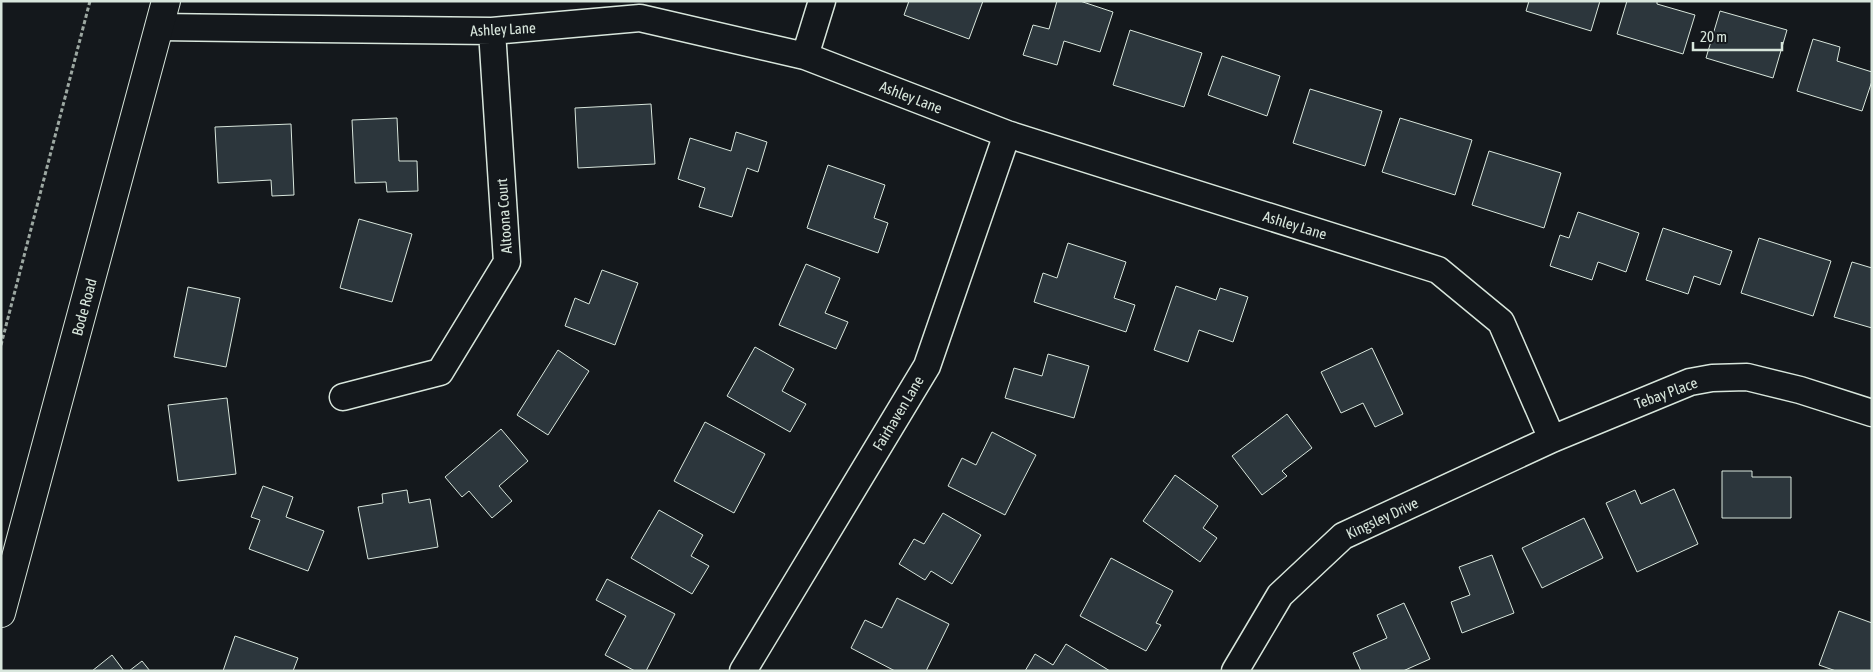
<svg xmlns="http://www.w3.org/2000/svg" width="1873" height="672" viewBox="0 0 1873 672" font-family="'Asap Condensed',sans-serif">
	<style>
		.building { fill: #2c363c; stroke: #d8e6dc }
		.lines { fill: none; stroke-linecap: round; stroke-linejoin: round }
		.street-casing { stroke: #d8e6dc; stroke-width: 29 }
		.secondary-casing { stroke: #d8e6dc; stroke-width: 30 }
		.path { stroke: #9da8a2; stroke-width: 3; stroke-dasharray: 4 2.5; stroke-linecap: butt }
		.street { stroke: #14181c; stroke-width: 26 }
		.secondary { stroke: #14181c; stroke-width: 28 }
		.labels { text-anchor: middle; dominant-baseline: central; stroke-width: 4; stroke-linejoin: round; paint-order: stroke }
		.street-label { font-size: 15px; fill: #d8e6dc; stroke: #14181c }
	</style>
	<rect width="100%" height="100%" fill="#14181c"/>
	<path class="building" d="M 909,1 L 983,1 L 969,39 L 904,15 Z
		M 1057,1 L 1080,1 L 1113,12 L 1100,52 L 1064,41 L 1057,65 L 1023,55 L 1033,25 L 1049,29 Z
		M 1529,1 L 1600,1 L 1591,31 L 1526,11 Z
		M 1627,1 L 1657,1 L 1657,4 L 1695,15 L 1683,54 L 1617,34 Z
		M 1720,11 L 1787,30 L 1773,78 L 1706,58 Z
		M 1130,30 L 1202,53 L 1184,107 L 1113,85 Z
		M 1813,39 L 1840,47 L 1837,61 L 1872,72 L 1872,81 L 1862,111 L 1797,91 Z
		M 1222,56 L 1280,76 L 1267,116 L 1208,95 Z
		M 1310,89 L 1382,111 L 1365,166 L 1293,143 Z
		M 651,104 L 655,164 L 578,168 L 575,108 Z
		M 397,118 L 399,161 L 417,161 L 418,191 L 387,192 L 386,182 L 355,183 L 352,120 Z
		M 1400,118 L 1472,140 L 1455,195 L 1382,172 Z
		M 291,124 L 294,195 L 272,196 L 271,180 L 218,183 L 215,127 Z
		M 736,132 L 767,142 L 758,172 L 747,168 L 732,217 L 699,207 L 705,188 L 678,179 L 690,138 L 731,151 Z
		M 1489,151 L 1561,173 L 1544,228 L 1472,205 Z
		M 828,165 L 885,185 L 874,218 L 888,223 L 878,253 L 807,228 Z
		M 1578,212 L 1639,233 L 1626,272 L 1598,262 L 1592,280 L 1550,266 L 1560,235 L 1569,238 Z
		M 359,219 L 412,234 L 392,302 L 340,288 Z
		M 1663,228 L 1732,251 L 1720,285 L 1694,276 L 1688,294 L 1646,280 Z
		M 1759,238 L 1831,261 L 1813,316 L 1741,293 Z
		M 1068,243 L 1126,262 L 1114,298 L 1135,305 L 1126,332 L 1034,302 L 1043,273 L 1057,278 Z
		M 1852,262 L 1872,268 L 1872,328 L 1834,317 Z
		M 806,264 L 840,278 L 825,313 L 848,322 L 836,349 L 779,325 Z
		M 602,270 L 638,283 L 615,345 L 565,326 L 575,298 L 589,304 Z
		M 1176,286 L 1216,300 L 1220,288 L 1248,297 L 1233,342 L 1199,330 L 1188,362 L 1154,350 Z
		M 188,287 L 240,298 L 226,367 L 174,357 Z
		M 755,347 L 794,369 L 782,391 L 806,404 L 790,432 L 727,396 Z
		M 1372,348 L 1403,414 L 1375,427 L 1363,403 L 1341,413 L 1321,372 Z
		M 558,350 L 589,371 L 548,435 L 517,415 Z
		M 1048,354 L 1089,366 L 1074,418 L 1005,398 L 1014,368 L 1042,376 Z
		M 227,398 L 236,474 L 178,481 L 168,405 Z
		M 1287,414 L 1312,448 L 1282,471 L 1287,476 L 1262,495 L 1232,456 Z
		M 705,422 L 765,454 L 734,513 L 674,481 Z
		M 501,429 L 528,461 L 499,486 L 512,501 L 492,518 L 469,491 L 462,497 L 445,477 Z
		M 992,432 L 1036,455 L 1005,515 L 948,486 L 962,458 L 976,465 Z
		M 1722,471 L 1752,471 L 1752,477 L 1791,477 L 1791,518 L 1722,518 Z
		M 1175,475 L 1218,506 L 1203,528 L 1217,538 L 1200,562 L 1143,521 Z
		M 263,486 L 293,497 L 286,517 L 324,531 L 308,571 L 249,549 L 260,520 L 251,517 Z
		M 1674,489 L 1698,544 L 1637,572 L 1606,503 L 1635,490 L 1641,504 Z
		M 407,490 L 409,503 L 430,499 L 438,547 L 368,559 L 358,507 L 383,503 L 382,494 Z
		M 659,510 L 703,535 L 691,556 L 709,566 L 692,594 L 631,558 Z
		M 943,513 L 981,535 L 952,584 L 931,571 L 925,580 L 899,564 L 914,539 L 924,544 Z
		M 1584,518 L 1603,558 L 1542,588 L 1522,548 Z
		M 1492,555 L 1514,613 L 1462,633 L 1451,602 L 1470,595 L 1459,567 Z
		M 1111,558 L 1173,591 L 1156,623 L 1161,625 L 1146,651 L 1080,616 Z
		M 607,579 L 675,614 L 646,671 L 635,671 L 605,655 L 626,616 L 596,600 Z
		M 897,598 L 949,624 L 926,671 L 895,671 L 851,648 L 865,620 L 882,628 Z
		M 1404,603 L 1430,659 L 1403,671 L 1361,671 L 1353,653 L 1387,638 L 1377,615 Z
		M 1839,611 L 1872,623 L 1872,671 L 1836,671 L 1819,665 Z
		M 235,636 L 298,658 L 293,671 L 223,671 Z
		M 1066,644 L 1110,671 L 1025,671 L 1035,654 L 1053,665 Z
		M 112,655 L 124,671 L 92,671 Z
		M 142,661 L 150,671 L 129,671 Z"/>
	<g class="lines">
		<g class="street-casing">
			<path id="street" d="M 159,27 L 492,31 L 640,18 L 805,56 L 1007,134 L 1438,270 L 1501,322 L 1552,439
				M 805,56 L 822,1
				M 343,397 L 440,372 L 507,262 L 492,31
				M 743,671 L 927,366 L 1007,134
				M 1235,671 L 1280,595 L 1343,536 L 1552,439 L 1690,382 L 1712,378 L 1747,377 L 1800,390 L 1872,413"/>
		</g>
		<g class="secondary-casing">
			<path id="secondary" d="M 1,613 L 166,1"/>
		</g>
		<path class="path" d="M 1,345 L 90,1"/>
		<use href="#street" class="street"/>
		<use href="#secondary" class="secondary"/>
	</g>
	<g class="labels">
		<g class="street-label">
			<text transform="translate(503 29) rotate(-3)">Ashley Lane</text>
			<text transform="translate(911 97) rotate(21)">Ashley Lane</text>
			<text transform="translate(504 216) rotate(-94)">Altoona Court</text>
			<text transform="translate(1295 225) rotate(17)">Ashley Lane</text>
			<text transform="translate(84 307) rotate(-75)">Bode Road</text>
			<text transform="translate(1666 393) rotate(-20)">Tebay Place</text>
			<text transform="translate(898 413) rotate(-59)">Fairhaven Lane</text>
			<text transform="translate(1382 518) rotate(-25)">Kingsley Drive</text>
		</g>
	</g>
	<rect width="1873" height="672" fill="none" stroke="#d8e6dc" stroke-width="5"/>
	<path d="M1693 42v8h89v-8" fill="none" stroke="#d8e6dc" stroke-width="2.5"/>
	<text x="1700" y="42" font-size="15" fill="#d8e6dc" stroke="#14181c" stroke-width="4" paint-order="stroke">20 m</text>
</svg>
